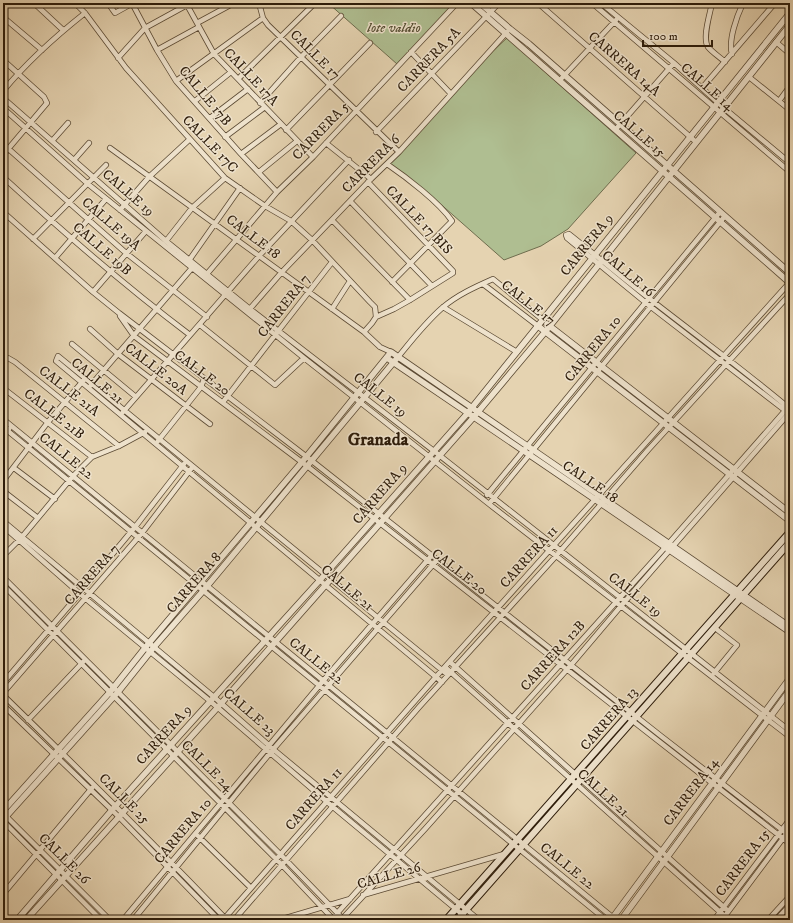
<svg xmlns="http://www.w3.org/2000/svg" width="793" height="923" viewBox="0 0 793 923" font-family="'IM FELL DW Pica',serif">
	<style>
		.green { fill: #afbe91; stroke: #6e6d4e }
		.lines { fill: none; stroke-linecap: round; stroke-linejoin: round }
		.minor-casing { stroke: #5b4a34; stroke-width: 6 }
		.tertiary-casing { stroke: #5b4a34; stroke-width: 7 }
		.secondary-casing { stroke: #2d1c0a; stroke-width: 8 }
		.minor { stroke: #eee2cc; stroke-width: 4.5 }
		.tertiary { stroke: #eee2cc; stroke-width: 5.5 }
		.secondary { stroke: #eee2cc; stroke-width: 6 }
		.labels { text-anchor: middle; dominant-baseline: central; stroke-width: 3; stroke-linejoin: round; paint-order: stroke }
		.park-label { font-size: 14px; font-style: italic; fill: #544d32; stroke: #eee2cc }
		.street-label { font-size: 14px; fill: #2d1c0a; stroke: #eee2cc }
		.district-label { font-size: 18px; font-weight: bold; fill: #2d1c0a; stroke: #eee2cc }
	</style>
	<rect width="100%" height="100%" fill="#e5d3b1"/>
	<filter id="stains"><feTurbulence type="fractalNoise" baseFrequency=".005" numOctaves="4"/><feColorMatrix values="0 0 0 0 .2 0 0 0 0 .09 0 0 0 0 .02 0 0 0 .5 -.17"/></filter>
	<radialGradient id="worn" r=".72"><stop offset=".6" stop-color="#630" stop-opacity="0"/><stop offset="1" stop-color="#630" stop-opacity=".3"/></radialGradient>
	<path class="green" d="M 328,3 L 455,3 L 397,64 Z
		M 507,38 L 636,153 L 568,229 L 541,246 L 504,260 L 445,208 L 387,164 L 478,65 Z"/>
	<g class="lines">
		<g class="minor-casing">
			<path id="minor" d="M 34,3 L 63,30
				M 75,3 L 85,13 L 126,68 L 225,178 L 265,206 L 291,221 L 312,240 L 370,302 L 375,307 L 376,317
				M 108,3 L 115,13 L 133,3
				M 132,3 L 157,50 L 176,81 L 241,154 L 277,192
				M 186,3 L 214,54 L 313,157
				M 259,3 L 263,18 L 268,25 L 399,152
				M 538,3 L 696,142
				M 592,3 L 790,172
				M 601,3 L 674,63 L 724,108 L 790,163
				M 712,3 C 710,14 702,38 708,47 C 713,53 720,57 725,62
				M 3,17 L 42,50
				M 197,23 L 234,3
				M 776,42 L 790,54
				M 157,50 L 199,27
				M 411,52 L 451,94
				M 732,54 C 728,40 737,16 743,3
				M 118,58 L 145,28 L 187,5
				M 3,60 L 44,97 L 47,103 L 3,155
				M 749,77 L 790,110
				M 238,79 L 315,3
				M 560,80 L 616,20
				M 176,81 L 263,18
				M 702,88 L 775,3
				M 3,91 C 27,62 56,36 85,13
				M 3,98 L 166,241 L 250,309 L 434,451 L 790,731
				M 195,101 L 231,72
				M 779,101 L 790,86
				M 260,103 L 301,57 L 341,16
				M 3,108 L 88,184 L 304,358 L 489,504 L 790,737
				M 210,118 L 248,89
				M 616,129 L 674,63
				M 286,130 L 370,43
				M 376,132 L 499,3
				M 225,137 L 265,107
				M 52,141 L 68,123
				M 326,143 L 371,179
				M 3,144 L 126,253 L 207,317
				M 110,148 L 364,332 L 380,347 L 391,352
				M 241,154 L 281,124
				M 74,160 L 89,143
				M 387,164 C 406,177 439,202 452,221 L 392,282
				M 259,172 L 297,141
				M 3,177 C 63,232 125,286 190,335
				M 350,201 L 432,286
				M 120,210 L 149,177 L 190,139
				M 3,212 L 93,292 L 119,313 L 307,457 L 661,736 L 790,836
				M 332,220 L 410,300
				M 33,239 L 106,165
				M 166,241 L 192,208 L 225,178
				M 55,258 L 106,199
				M 190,259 L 240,188
				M 206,275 L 277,192 L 313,157 L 457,3
				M 483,284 L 538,326
				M 93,292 L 146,231
				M 443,307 L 517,352
				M 332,309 L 350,281
				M 248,311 L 281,273 L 371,179 L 399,152 L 507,32
				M 120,316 L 134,336 L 307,466 L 790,844
				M 200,325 L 275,385 L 304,358
				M 90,329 L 118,354 L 210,424
				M 364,332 L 372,323 L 376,317 L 394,309 L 410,300 L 453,273 L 453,271 L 368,182
				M 72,344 L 136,397
				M 398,357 C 412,340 425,323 442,308 C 457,295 475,287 493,279 L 543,320
				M 3,358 L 8,358 L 15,362 L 119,446
				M 91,385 L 192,268
				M 3,388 L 92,457
				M 223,402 L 332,262
				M 123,412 L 259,256 L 349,160
				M 787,412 L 651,307 L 567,238 L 566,235 L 569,234 C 598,257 626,281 655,303 C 700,338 746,372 790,409
				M 3,419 L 616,920
				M 3,427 L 606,920
				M 3,437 L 9,429
				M 158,441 L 201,387 L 204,379
				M 14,468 L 55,499
				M 3,481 L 48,422 L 83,381
				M 3,491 L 38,518
				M 487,495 L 720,212
				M 489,504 L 725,216
				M 3,521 L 214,697 L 273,749 L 479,920
				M 3,526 L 86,599 L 210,701 L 333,807 L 469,920
				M 3,556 L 22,537 L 73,476 L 92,457 L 119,446 L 145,432
				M 3,577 L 286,860 L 344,920
				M 3,585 L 282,865 L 334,920
				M 450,662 L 728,911
				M 445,667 L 729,920
				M 714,673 L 737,645 L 715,628
				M 442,682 L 56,361 L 58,356 L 448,675
				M 3,683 L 80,593 L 135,527 L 184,464
				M 3,693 L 142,533 L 191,469
				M 3,695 C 79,769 153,843 226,919
				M 3,705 L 118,816 L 219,920
				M 28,720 L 83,662
				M 3,813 L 110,920
				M 3,821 L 101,920
				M 198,836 L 251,888
				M 3,894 L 92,788
				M 363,895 L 504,854
				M 123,920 L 323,681 L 432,555
				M 133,920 L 270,753 L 437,560
				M 223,920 L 442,670 L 790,282
				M 234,920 L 420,706 L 556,556 L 648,450 L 790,294
				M 279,920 L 350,899
				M 331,920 L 669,543 L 790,405
				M 341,920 L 425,829 L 571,665 L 621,606 L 790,412
				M 384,920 L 385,920
				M 714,920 L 790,819
				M 722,920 L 790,829
				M 768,920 L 790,896
				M 776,920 L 790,905"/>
		</g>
		<g class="tertiary-casing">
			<path id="tertiary" d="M 471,3 L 790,283
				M 480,3 L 510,29 L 529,44 L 790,273
				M 547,324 L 790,513
				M 538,326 L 790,521
				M 387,358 L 790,632
				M 3,811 L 110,692 L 149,643 L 302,462 L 391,352 L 790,627
				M 3,820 L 118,692 L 154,647 L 203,591 L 398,357
				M 17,920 L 112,810 L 320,580 L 466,415 L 790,13
				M 26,920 L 218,707 L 472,419 L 545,332 L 790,25
				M 611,920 L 790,678
				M 621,920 L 790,690"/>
		</g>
		<g class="secondary-casing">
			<path id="secondary" d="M 446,920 L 790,532
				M 457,920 L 790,542"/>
		</g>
		<use href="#minor" class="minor"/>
		<use href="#tertiary" class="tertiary"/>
		<use href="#secondary" class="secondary"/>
	</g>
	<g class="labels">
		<g class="park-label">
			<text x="394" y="28">lote valdio</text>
		</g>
		<g class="street-label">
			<text transform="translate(315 55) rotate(45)">CALLE 17</text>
			<text transform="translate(429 60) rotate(-46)">CARRERA 5A</text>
			<text transform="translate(624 64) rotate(41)">CARRERA 14A</text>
			<text transform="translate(251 77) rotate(47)">CALLE 17A</text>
			<text transform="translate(707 87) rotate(41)">CALLE 14</text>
			<text transform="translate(205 96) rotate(50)">CALLE 17B</text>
			<text transform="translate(321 131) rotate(-46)">CARRERA 5</text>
			<text transform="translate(639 134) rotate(41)">CALLE 15</text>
			<text transform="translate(210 144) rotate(46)">CALLE 17C</text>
			<text transform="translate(371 164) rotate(-45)">CARRERA 6</text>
			<text transform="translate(128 193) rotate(41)">CALLE 19</text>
			<text transform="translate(419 220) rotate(46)">CALLE 17 BIS</text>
			<text transform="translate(111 224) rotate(41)">CALLE 19A</text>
			<text transform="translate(253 237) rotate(37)">CALLE 18</text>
			<text transform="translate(587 245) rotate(-51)">CARRERA 9</text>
			<text transform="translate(102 249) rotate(41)">CALLE 19B</text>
			<text transform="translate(628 274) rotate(40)">CALLE 16</text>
			<text transform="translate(528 303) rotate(38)">CALLE 17</text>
			<text transform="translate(284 306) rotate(-52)">CARRERA 7</text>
			<text transform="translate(593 349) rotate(-51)">CARRERA 10</text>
			<text transform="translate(156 369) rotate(38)">CALLE 20A</text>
			<text transform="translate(202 373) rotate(37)">CALLE 20</text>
			<text transform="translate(97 381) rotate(40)">CALLE 21</text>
			<text transform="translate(69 391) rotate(38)">CALLE 21A</text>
			<text transform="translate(380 395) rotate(38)">CALLE 19</text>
			<text transform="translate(54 414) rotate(38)">CALLE 21B</text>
			<text transform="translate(66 456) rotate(39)">CALLE 22</text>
			<text transform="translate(590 482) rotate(34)">CALLE 18</text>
			<text transform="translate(380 494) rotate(-49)">CARRERA 9</text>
			<text transform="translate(529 557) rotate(-48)">CARRERA 11</text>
			<text transform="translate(459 572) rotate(38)">CALLE 20</text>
			<text transform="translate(92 575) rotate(-49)">CARRERA 7</text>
			<text transform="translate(194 583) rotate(-49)">CARRERA 8</text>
			<text transform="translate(347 588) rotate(40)">CALLE 21</text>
			<text transform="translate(635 595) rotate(38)">CALLE 19</text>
			<text transform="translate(553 656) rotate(-48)">CARRERA 12B</text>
			<text transform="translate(316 661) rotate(39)">CALLE 22</text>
			<text transform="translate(249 712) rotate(41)">CALLE 23</text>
			<text transform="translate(609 719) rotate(-49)">CARRERA 13</text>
			<text transform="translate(164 735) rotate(-48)">CARRERA 9</text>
			<text transform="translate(207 766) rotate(45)">CALLE 24</text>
			<text transform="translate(691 792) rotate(-53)">CARRERA 14</text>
			<text transform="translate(603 793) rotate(42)">CALLE 21</text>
			<text transform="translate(124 799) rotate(45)">CALLE 25</text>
			<text transform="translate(314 799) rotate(-49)">CARRERA 11</text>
			<text transform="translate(183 831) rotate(-50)">CARRERA 10</text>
			<text transform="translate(64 859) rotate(45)">CALLE 26</text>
			<text transform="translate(743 863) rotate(-53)">CARRERA 15</text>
			<text transform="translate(567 866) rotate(39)">CALLE 22</text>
			<text transform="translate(389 876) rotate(-16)">CALLE 26</text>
		</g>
		<g class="district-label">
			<text x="378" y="440">Granada</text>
		</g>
	</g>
	<rect width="793" height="923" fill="none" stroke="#e5d3b1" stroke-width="16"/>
	<rect x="4" y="4" width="785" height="915" fill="none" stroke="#2d1c0a" stroke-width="2"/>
	<rect x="8" y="8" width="777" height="907" fill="none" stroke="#2d1c0a"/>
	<path d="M643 40v6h69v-6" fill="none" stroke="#2d1c0a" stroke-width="2"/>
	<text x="649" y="40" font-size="12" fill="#2d1c0a" stroke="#eee2cc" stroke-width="3" paint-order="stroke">100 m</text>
	<rect width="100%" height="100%" filter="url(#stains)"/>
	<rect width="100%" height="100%" fill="url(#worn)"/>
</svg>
